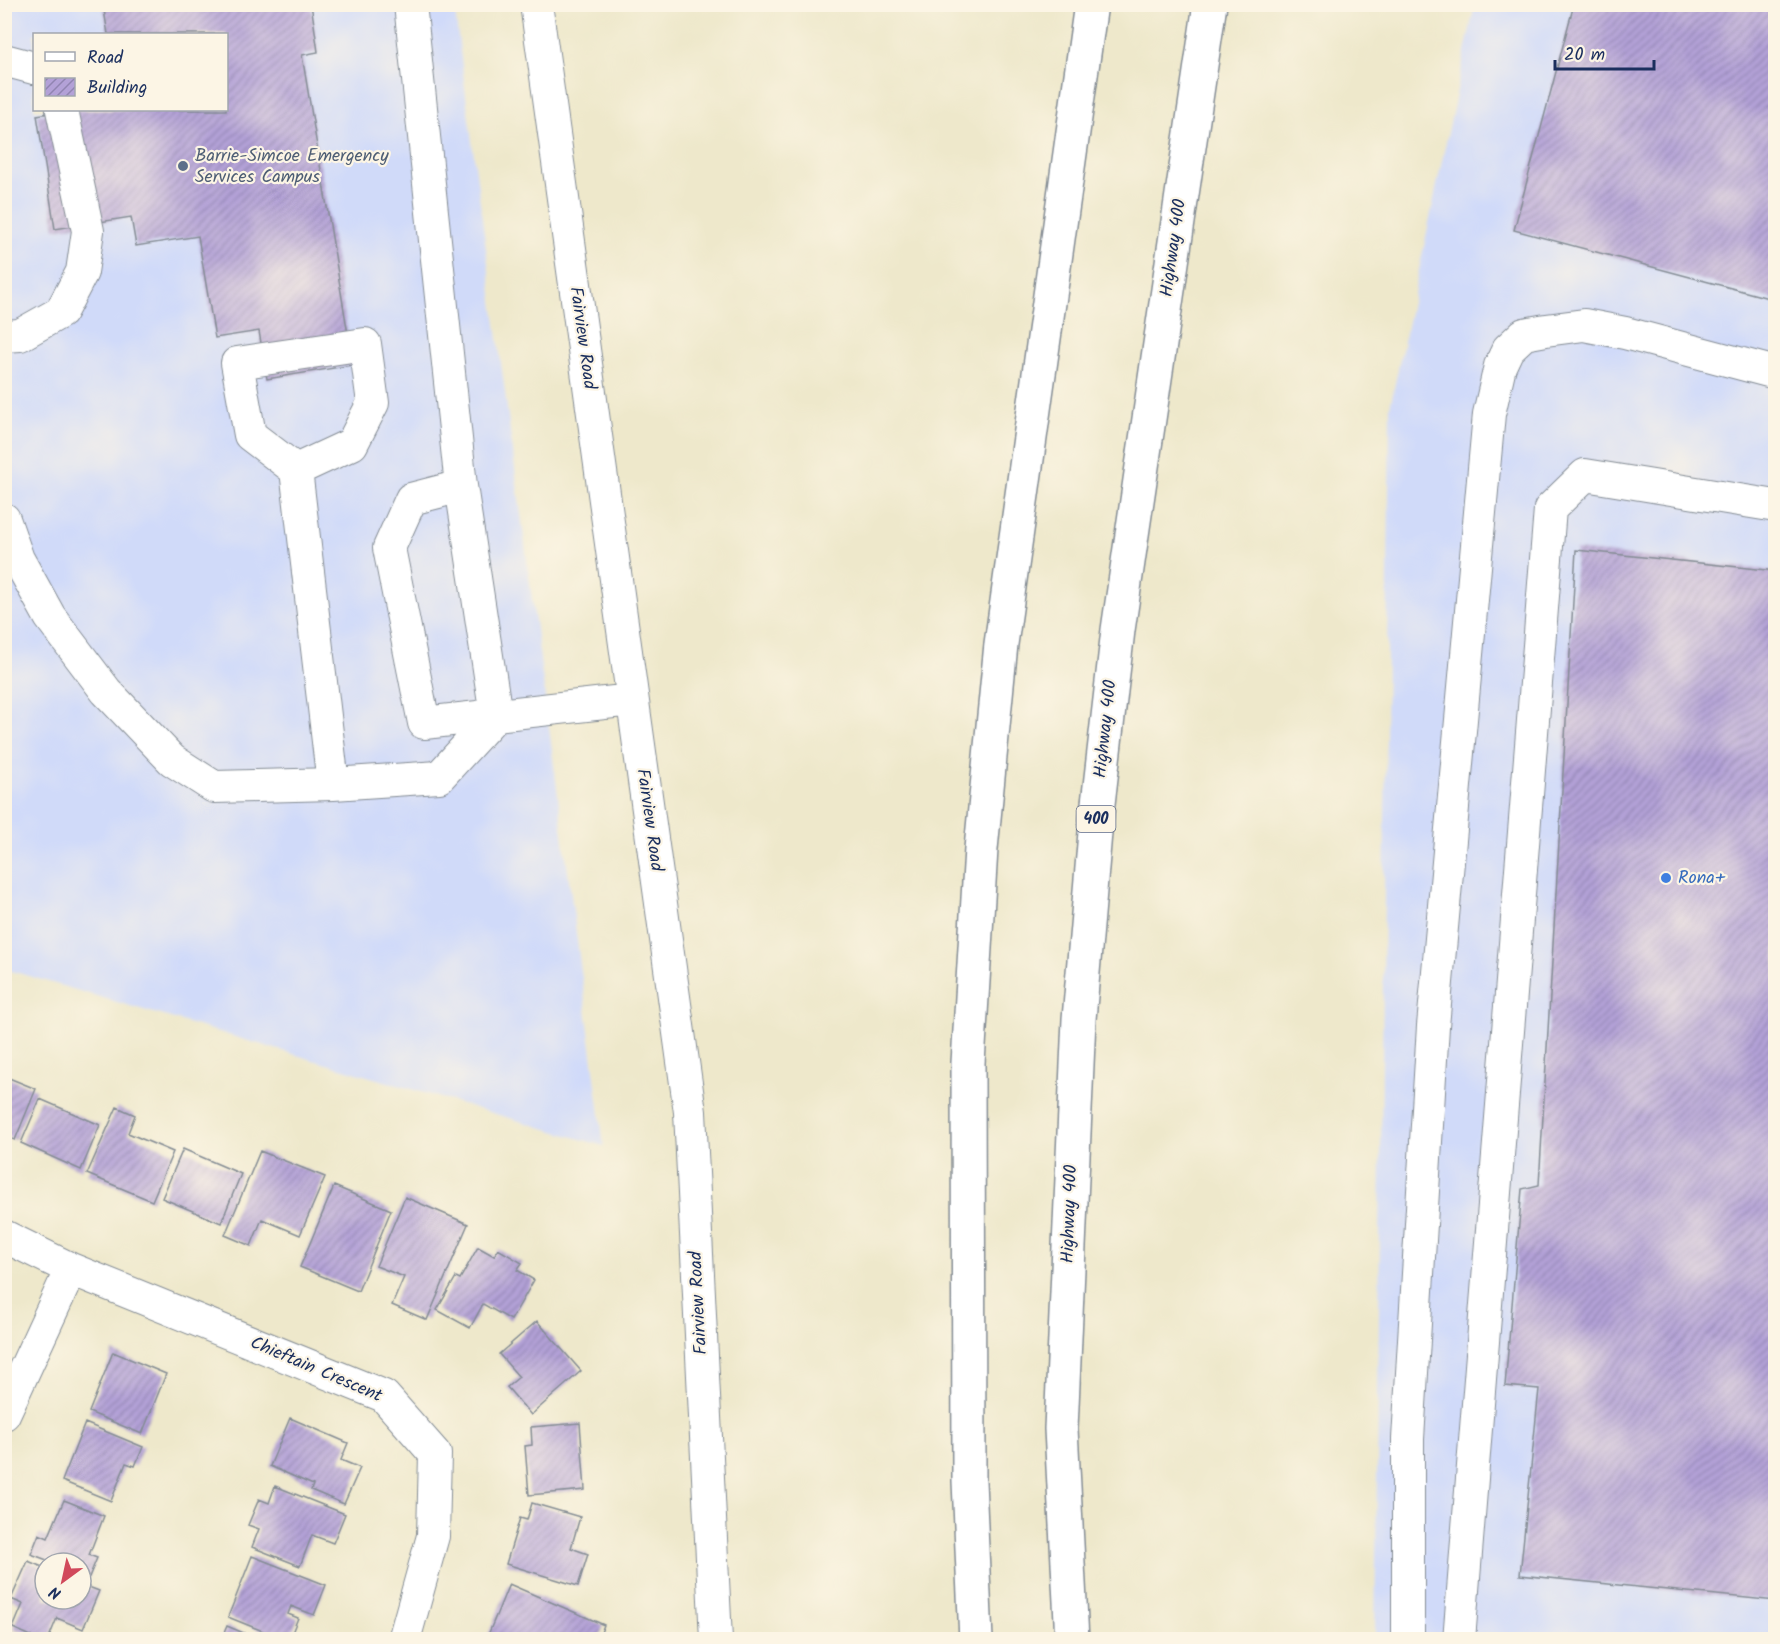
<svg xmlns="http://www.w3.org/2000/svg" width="1780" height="1644" viewBox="0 0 1780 1644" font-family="Kalam,sans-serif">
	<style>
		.built { fill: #d0daf9; fill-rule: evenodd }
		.building { fill: url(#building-hatch) }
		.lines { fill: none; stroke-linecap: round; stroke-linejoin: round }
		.minor-casing { stroke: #848c94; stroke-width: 34 }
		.highway-casing { stroke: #848c94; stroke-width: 36 }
		.minor { stroke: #fff; stroke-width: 32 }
		.highway { stroke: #fff; stroke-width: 33 }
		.service-dot { fill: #5c6f8a; stroke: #fcf5e5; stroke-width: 2 }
		.shop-dot { fill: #3f7fe0; stroke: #fcf5e5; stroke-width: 2 }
		.labels { text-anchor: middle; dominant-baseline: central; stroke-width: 4.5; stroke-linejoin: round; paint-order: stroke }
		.shield { fill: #fcf5e5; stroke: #5e6a86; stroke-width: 1.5 }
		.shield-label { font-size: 16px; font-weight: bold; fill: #1b2f5e }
		.service-label { font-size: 18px; fill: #4e5e75; stroke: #fcf5e5; text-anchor: start }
		.street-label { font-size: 18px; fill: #1b2f5e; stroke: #fcf5e5 }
		.shop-label { font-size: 18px; fill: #366cbe; stroke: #fcf5e5; text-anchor: start }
	</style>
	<defs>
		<pattern id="building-hatch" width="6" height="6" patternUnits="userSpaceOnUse" patternTransform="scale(1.5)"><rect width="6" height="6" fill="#b3a1d7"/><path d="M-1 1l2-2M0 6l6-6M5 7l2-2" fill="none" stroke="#9184b2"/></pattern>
	</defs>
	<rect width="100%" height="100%" fill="#fcf5e5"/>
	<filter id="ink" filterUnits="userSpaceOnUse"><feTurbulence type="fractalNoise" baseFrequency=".0167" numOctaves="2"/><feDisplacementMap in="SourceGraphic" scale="12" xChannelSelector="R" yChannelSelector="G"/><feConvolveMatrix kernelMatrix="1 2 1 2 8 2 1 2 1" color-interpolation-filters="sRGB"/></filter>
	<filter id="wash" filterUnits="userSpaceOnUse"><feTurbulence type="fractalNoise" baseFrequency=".008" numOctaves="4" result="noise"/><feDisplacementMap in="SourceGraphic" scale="24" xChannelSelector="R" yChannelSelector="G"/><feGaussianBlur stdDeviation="1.35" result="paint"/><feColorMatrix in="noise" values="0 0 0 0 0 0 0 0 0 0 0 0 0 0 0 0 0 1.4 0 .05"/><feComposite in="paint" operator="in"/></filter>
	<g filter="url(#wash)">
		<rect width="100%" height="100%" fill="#eee8cb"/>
		<path class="built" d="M 4,5 L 454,5 L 604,1146 L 5,969 ZM 34,34 L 226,34 L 226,110 L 34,110 Z
			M 1475,5 L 1775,5 L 1775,1639 L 1375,1640 L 1390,407 Z"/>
		<g id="blocks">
			<path class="building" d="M 103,4 L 311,4 L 318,52 L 302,55 L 353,365 L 267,379 L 259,331 L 215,338 L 198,236 L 136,246 L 131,217 L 55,229 L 37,115 L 72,110 L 226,110 L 226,34 L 108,34 Z
				M 1574,4 L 1776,4 L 1776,300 L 1514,230 Z
				M 1576,550 L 1776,571 L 1776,1601 L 1520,1575 L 1539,1389 L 1505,1386 L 1522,1189 L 1539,1185 Z
				M 4,1076 L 36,1089 L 15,1140 L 4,1136 Z
				M 40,1099 L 100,1125 L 81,1170 L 21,1143 Z
				M 117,1107 L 135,1115 L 128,1133 L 173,1152 L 152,1201 L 87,1174 Z
				M 183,1149 L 241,1174 L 221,1223 L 162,1198 Z
				M 260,1151 L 325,1177 L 300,1235 L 262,1219 L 251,1246 L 225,1235 Z
				M 334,1186 L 391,1210 L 358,1291 L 300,1267 Z
				M 405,1197 L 468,1224 L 427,1320 L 392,1305 L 404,1277 L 376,1266 Z
				M 478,1247 L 494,1256 L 498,1249 L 522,1263 L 517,1270 L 534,1280 L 511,1320 L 483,1304 L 470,1328 L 437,1310 L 456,1277 L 460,1279 Z
				M 537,1321 L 581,1371 L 531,1415 L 507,1387 L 519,1377 L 499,1354 Z
				M 113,1352 L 166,1374 L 142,1434 L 89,1412 Z
				M 290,1418 L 348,1443 L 341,1460 L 360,1468 L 344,1504 L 311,1490 L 313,1485 L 270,1466 Z
				M 85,1423 L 143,1447 L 135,1466 L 126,1463 L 111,1501 L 62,1481 Z
				M 580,1423 L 585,1490 L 529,1495 L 525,1446 L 532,1445 L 531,1427 Z
				M 275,1486 L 345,1514 L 333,1543 L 312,1535 L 300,1566 L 252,1547 L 259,1529 L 248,1525 L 259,1499 L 269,1503 Z
				M 64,1500 L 104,1516 L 89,1555 L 97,1558 L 89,1577 L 81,1574 L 81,1563 L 55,1563 L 31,1554 L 39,1534 L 48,1538 Z
				M 532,1503 L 580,1517 L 571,1548 L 588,1554 L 578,1586 L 506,1564 L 520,1518 L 527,1520 Z
				M 252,1556 L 326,1585 L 314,1615 L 291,1606 L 288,1614 L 298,1618 L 289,1640 L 285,1640 L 228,1617 Z
				M 28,1561 L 45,1568 L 45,1599 L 81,1599 L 81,1584 L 99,1591 L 83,1629 L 57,1618 L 48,1640 L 40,1640 L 13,1628 L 23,1604 L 11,1599 Z
				M 509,1584 L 604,1625 L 598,1640 L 486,1640 Z
				M 227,1626 L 258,1639 L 258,1640 L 221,1640 Z"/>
		</g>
	</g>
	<g filter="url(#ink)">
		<use href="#blocks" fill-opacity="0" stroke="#848c94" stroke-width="1.5"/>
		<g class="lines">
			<g class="minor-casing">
				<path id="minor" d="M 410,4 L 461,486
					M 536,4 L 690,1112 L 716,1640
					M 4,60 L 34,68
					M 4,336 L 20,335 L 61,312 L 82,272 L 88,231 L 62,110
					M 296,470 L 352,444 L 373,403 L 365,344 L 237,363 L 250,435 L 296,470 L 333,784 L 439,777 L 496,715 L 461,486 L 411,499 L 389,548 L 424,723 L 632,700
					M 4,519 L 18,559 L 50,617 L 106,691 L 172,760 L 214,787 L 333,784
					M 4,1236 L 71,1269 L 384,1396 L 435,1454 L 433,1536 L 404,1640
					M 4,1414 L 71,1269
					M 1408,1640 L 1408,1439 L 1433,1026 L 1489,414 L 1500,366 L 1508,349 L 1524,334 L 1546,330 L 1584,325 L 1625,333 L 1776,373
					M 1459,1640 L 1550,509 L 1585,475 L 1776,506"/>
			</g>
			<g class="highway-casing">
				<path id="highway" d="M 976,1640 L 969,1481 L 968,1063 L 981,849 L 1001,644 L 1091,4
					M 1072,1640 L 1061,1429 L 1079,1019 L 1096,821 L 1118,630 L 1210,4"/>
			</g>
			<use href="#minor" class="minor"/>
			<use href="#highway" class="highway"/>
		</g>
	</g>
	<circle class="service-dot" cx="183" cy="166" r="6"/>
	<circle class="shop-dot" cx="1666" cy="878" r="6"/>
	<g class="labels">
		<rect class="shield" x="1076.5" y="806" width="39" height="26" rx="4.5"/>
		<g class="shield-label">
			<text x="1096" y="819">400</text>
		</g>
		<g class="service-label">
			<text x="195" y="156">Barrie-Simcoe Emergency<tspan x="195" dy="21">Services Campus</tspan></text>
		</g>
		<g class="street-label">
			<text transform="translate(1174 248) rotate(-82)">Highway 400</text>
			<text transform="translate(582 338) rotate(82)">Fairview Road</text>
			<text transform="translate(1106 729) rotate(-84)">Highway 400</text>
			<text transform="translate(649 820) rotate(82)">Fairview Road</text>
			<text transform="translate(1070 1214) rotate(-88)">Highway 400</text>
			<text transform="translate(699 1303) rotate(-93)">Fairview Road</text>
			<text transform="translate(316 1370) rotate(23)">Chieftain Crescent</text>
		</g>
		<g class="shop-label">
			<text x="1678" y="878">Rona+</text>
		</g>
	</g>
	<rect width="1780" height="1644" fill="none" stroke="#fcf5e5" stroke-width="24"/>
	<rect x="33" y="33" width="195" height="78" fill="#fcf5e5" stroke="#a2a6af" stroke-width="1.5"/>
	<rect x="45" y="52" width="30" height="9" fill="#ffffff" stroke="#a2a6af" stroke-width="1.5"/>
	<text x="87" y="63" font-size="18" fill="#1b2f5e">Road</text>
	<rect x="45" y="78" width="30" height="18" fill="url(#building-hatch)" stroke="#a2a6af" stroke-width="1.5"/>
	<text x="87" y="93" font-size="18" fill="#1b2f5e">Building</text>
	<g transform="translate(63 1581) rotate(213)"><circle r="28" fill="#fcf5e5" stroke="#a2a6af" stroke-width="1.5"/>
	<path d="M0-4.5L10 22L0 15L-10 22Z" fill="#d1495b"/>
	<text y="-9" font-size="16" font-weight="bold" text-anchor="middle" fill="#1b2f5e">N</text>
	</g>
	<path d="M1555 60v9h99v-9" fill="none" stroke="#1b2f5e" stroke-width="3"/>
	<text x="1564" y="60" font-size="18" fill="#1b2f5e" stroke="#fcf5e5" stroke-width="4.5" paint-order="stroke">20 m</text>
</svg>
